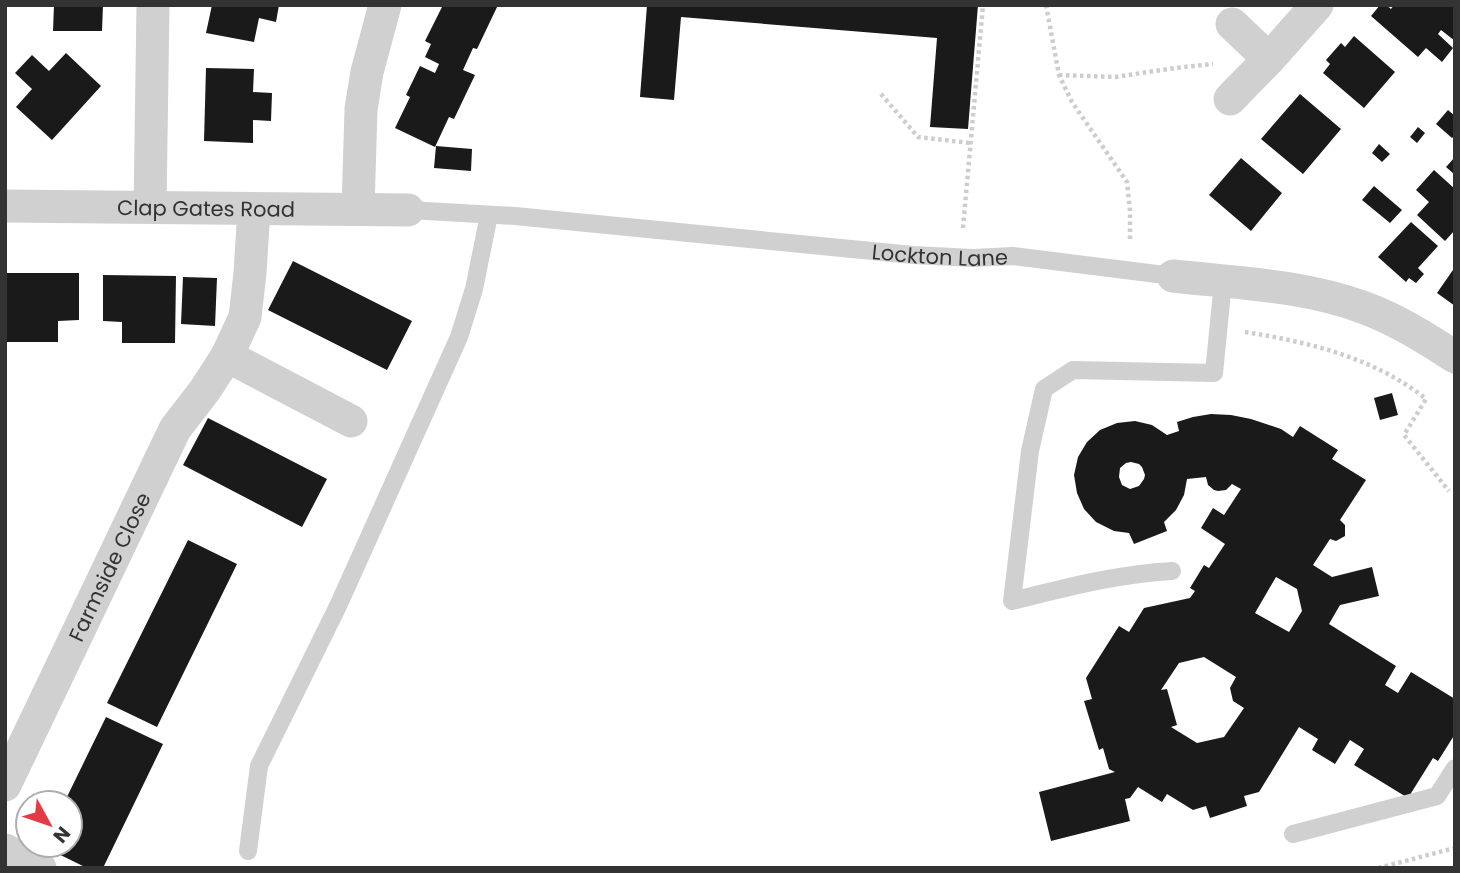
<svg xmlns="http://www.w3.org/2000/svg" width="1460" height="873" viewBox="0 0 1460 873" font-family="Poppins,sans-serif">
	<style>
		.building { fill: #1a1a1a; fill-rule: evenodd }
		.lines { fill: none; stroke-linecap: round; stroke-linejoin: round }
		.path { stroke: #cdcdcd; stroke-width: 4.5; stroke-dasharray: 3.5 3.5; stroke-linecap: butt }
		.service { stroke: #d0d0d0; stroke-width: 18 }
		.minor { stroke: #d0d0d0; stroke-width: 33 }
		.labels { text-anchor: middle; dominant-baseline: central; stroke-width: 7; stroke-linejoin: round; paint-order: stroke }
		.street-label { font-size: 21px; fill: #333; stroke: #fff }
	</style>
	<rect width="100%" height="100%" fill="#fff"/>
	<path class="building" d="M 54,5 L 103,5 L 102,31 L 53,31 Z
		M 212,5 L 279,5 L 276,22 L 259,18 L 254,42 L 206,33 Z
		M 443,5 L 498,5 L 477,49 L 473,48 L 463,70 L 475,75 L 454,119 L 449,117 L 435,147 L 395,128 L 410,97 L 406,95 L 420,66 L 435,73 L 439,64 L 425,57 L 431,44 L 425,41 Z
		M 647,5 L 978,5 L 968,129 L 930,127 L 937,38 L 681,17 L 674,100 L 640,97 Z
		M 1380,5 L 1386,5 L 1391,9 L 1394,5 L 1455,5 L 1455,41 L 1441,30 L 1438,34 L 1453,48 L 1442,62 L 1426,48 L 1418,57 L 1371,16 Z
		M 1354,36 L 1395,72 L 1364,108 L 1323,73 L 1330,64 L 1326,60 L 1341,43 L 1345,47 Z
		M 66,53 L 101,86 L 52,140 L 16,107 L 32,89 L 15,73 L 32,55 L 49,71 Z
		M 206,68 L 254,69 L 253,92 L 272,93 L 271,121 L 253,120 L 253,143 L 204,141 Z
		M 1300,94 L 1341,129 L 1303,174 L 1261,139 Z
		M 1448,110 L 1455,116 L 1455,135 L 1452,138 L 1436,124 Z
		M 1418,127 L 1425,133 L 1417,143 L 1410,137 Z
		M 1379,144 L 1390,154 L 1382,162 L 1372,153 Z
		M 436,146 L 472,149 L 471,171 L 434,168 Z
		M 1455,157 L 1455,175 L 1446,167 Z
		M 1241,158 L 1282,193 L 1251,231 L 1209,195 Z
		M 1434,170 L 1455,189 L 1455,230 L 1445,241 L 1417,215 L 1429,202 L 1416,190 Z
		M 1374,186 L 1402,210 L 1390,223 L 1362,200 Z
		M 1411,222 L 1438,246 L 1418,268 L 1424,274 L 1416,283 L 1409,278 L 1406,282 L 1378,257 Z
		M 293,261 L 412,321 L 387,370 L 268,310 Z
		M 1455,267 L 1455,306 L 1437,293 Z
		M 5,273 L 79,273 L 79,320 L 58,321 L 58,342 L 6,342 Z
		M 103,275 L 176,276 L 175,343 L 122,343 L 122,322 L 103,321 Z
		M 183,277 L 217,278 L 215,326 L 181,324 Z
		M 1392,393 L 1398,415 L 1380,420 L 1374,398 Z
		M 1211,414 L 1231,415 L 1251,419 L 1281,429 L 1293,437 L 1300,426 L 1338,450 L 1332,459 L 1366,480 L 1340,520 L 1345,525 L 1345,536 L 1336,541 L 1330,539 L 1313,565 L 1332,577 L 1372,567 L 1379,596 L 1340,605 L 1329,624 L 1396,666 L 1385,685 L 1398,693 L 1411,672 L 1455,699 L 1455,734 L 1438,761 L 1433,758 L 1408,798 L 1354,765 L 1364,749 L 1350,740 L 1335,764 L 1312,750 L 1318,739 L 1299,727 L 1259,792 L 1244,796 L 1247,806 L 1210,818 L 1206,806 L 1193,810 L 1167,794 L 1162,802 L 1138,787 L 1130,798 L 1125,799 L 1130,821 L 1051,841 L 1039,792 L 1115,772 L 1109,769 L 1103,748 L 1099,750 L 1084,701 L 1092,699 L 1086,678 L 1119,626 L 1129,632 L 1144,608 L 1190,598 L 1195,591 L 1190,588 L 1204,565 L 1209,568 L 1225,544 L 1201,528 L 1213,508 L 1224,515 L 1241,489 L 1232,484 L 1226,490 L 1218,491 L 1214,490 L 1208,485 L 1206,477 L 1187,479 L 1184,495 L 1176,510 L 1164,522 L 1167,531 L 1134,544 L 1129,533 L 1114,531 L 1096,522 L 1084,509 L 1077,493 L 1074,475 L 1078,457 L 1087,442 L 1100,430 L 1117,423 L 1135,421 L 1152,425 L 1167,435 L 1179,431 L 1177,422 L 1193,417 ZM 1131,462 L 1139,464 L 1142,467 L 1145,475 L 1144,479 L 1139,486 L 1130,489 L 1122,485 L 1119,477 L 1120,468 L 1126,463 ZM 1276,577 L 1297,589 L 1302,611 L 1289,632 L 1255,613 ZM 1204,657 L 1236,677 L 1230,688 L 1233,701 L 1244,708 L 1224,737 L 1197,743 L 1171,727 L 1177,725 L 1167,689 L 1161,690 L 1179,663 Z
		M 208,418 L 327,479 L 302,527 L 183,465 Z
		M 188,540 L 237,564 L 157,727 L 107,703 Z
		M 106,717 L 163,744 L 103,868 L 87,868 L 40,845 L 70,845 L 70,803 L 64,803 Z"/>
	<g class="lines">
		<path class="path" d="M 1046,5 L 1059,75 L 1072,102 L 1127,182 L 1130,211 L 1130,242
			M 1059,75 L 1115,77 L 1175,68 L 1213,64
			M 881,94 L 918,137 L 970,143
			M 963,228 L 983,5
			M 1245,332 C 1309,342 1375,358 1426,399 L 1404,435 L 1449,491
			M 1378,868 L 1455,848"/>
		<g class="service">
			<path id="s1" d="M 408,210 L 515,216 L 913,255 L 973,258 L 1013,256 L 1173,276"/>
			<path d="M 1172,571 C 1117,574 1065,588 1012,601 L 1030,451 L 1044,389 L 1073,370 L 1214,373 L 1223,282"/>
			<path d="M 1293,834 L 1437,796 L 1455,768"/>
			<path d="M 248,851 L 259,766 L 338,606 L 459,337 L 474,289 L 489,215"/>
		</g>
		<g class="minor">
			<path d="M 1269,59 L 1317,5"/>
			<path d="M 1230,99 L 1269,59 L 1232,24"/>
			<path id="s2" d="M 5,206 L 408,210"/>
			<path d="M 150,207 L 153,5"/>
			<path d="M 358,209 L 361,109 L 367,72 L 385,5"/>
			<path d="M 1173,276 C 1237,283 1304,285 1365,308 C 1397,320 1426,338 1455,357"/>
			<path d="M 227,356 L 351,421"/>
			<path id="s3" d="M 5,785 L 175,429 L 205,390 L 227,356 L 245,317 L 250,273 L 254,209"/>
			<path d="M 5,850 L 40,868"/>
		</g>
	</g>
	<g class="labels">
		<g class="street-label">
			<text stroke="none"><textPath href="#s2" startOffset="201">Clap Gates Road</textPath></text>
			<text stroke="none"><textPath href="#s1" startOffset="534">Lockton Lane</textPath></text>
			<text stroke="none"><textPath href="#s3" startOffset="242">Farmside Close</textPath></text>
		</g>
	</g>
	<rect width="1460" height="873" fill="none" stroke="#333333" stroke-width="14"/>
	<g transform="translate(49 824) rotate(130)"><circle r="33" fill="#ffffff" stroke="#adadad" stroke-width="2"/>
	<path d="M0-5L12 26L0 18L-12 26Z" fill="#e63946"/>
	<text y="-10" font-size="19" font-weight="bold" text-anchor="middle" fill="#333333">N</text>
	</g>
</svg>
